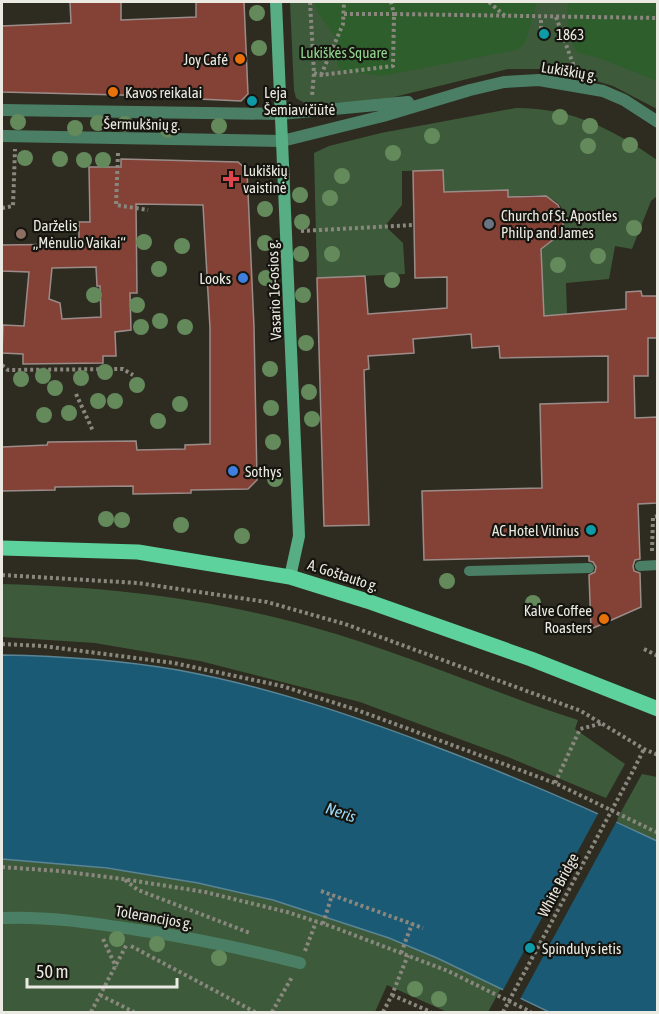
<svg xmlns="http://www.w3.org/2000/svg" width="659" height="1014" viewBox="0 0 659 1014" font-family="'Asap Condensed',sans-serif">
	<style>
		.green { fill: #3d5b3a }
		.forest { fill: #2e5e2b }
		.water { fill: #1b5a75; stroke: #598596; stroke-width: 1.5 }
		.pier { fill: #2e2c21 }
		.building { fill: #844135; stroke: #9c8c89; stroke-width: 1.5; fill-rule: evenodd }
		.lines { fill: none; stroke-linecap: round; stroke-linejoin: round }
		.path { stroke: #89877e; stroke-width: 4; stroke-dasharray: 3 3; stroke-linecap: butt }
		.lane { stroke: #4b7f65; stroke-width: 10 }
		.street { stroke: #4b7f65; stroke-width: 12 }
		.secondary { stroke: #57ae85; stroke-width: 12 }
		.primary { stroke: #5ed29d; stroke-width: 15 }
		.path-bridge { stroke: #89877e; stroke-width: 4; stroke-dasharray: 3 3; stroke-linecap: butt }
		.tree { fill: #648a5c }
		.culture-dot { fill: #0f9aa8; stroke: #15140f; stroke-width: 2 }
		.food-dot { fill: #e8710a; stroke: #15140f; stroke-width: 2 }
		.health-dot { fill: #e0444e; stroke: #15140f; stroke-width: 2 }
		.worship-dot { fill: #6b7280; stroke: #15140f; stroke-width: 2 }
		.education-dot { fill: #8d6e63; stroke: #15140f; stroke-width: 2 }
		.shop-dot { fill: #3f7fe0; stroke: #15140f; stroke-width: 2 }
		.labels { text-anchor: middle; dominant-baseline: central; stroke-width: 4.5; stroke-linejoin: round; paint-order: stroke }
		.poi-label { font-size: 15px; fill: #ebeae2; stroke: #15140f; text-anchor: start }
		.park-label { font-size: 15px; fill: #91d68c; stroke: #15140f }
		.street-label { font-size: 15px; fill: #ebeae2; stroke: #15140f }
		.water-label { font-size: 16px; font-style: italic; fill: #9cd8f6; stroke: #15140f }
	</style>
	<rect width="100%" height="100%" fill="#2e2c21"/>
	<path class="green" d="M 290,2 L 657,2 L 657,109 L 613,86 L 570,73 L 542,69 L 508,69 L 386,99 L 308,105 L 296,98 L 294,90 Z
		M 516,108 C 573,108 612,129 657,160 L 657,196 L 651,201 L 632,249 L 615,246 L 609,279 L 566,283 L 567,314 L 544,316 L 541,246 C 565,239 575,206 547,197 C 536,193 520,196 508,197 L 508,190 L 444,192 L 443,170 L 402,171 L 402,205 L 385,226 L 403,243 L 405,274 L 317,278 L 314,153 L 329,146 L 381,133 Z
		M 2,584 C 109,587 208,598 312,627 C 402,652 489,691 578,720 L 575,729 L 625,764 L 606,798 L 508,757 L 360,702 L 200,661 L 95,643 L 2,637 Z
		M 642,774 L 657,777 L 657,841 L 616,821 Z
		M 2,859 C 134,867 265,890 389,938 C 427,952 464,971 501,988 L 488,1012 L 447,1012 L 387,985 L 375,1012 L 2,1012 Z"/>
	<path class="forest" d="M 315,2 L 537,2 L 525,43 L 517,50 L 382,76 L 342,71 C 334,64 339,58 338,48 C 338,30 316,20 315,2 Z
		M 568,2 L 657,2 L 657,81 L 599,58 L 578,53 C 567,36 567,21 568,2 Z"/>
	<path class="water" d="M 2,655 C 61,656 120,660 178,670 C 265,686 349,714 431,745 C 508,774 583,806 657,841 L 657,1012 L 549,1012 L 437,958 L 389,938 L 273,900 L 198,883 L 107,868 L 2,859 Z"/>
	<path class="pier" d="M 600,810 L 618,819 L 519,1001 L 502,992 Z"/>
	<path class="building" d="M 70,2 L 121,2 L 121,20 L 196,17 L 196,2 L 244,2 L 248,94 L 241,101 L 199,99 L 199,97 L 2,92 L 2,26 L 71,23 Z
		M 121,159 L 238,162 L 247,170 L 254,327 L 257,480 L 248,489 L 191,490 L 191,493 L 133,494 L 133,486 L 55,487 L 55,490 L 2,491 L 2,447 L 47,445 L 48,442 L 136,441 L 137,450 L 185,449 L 185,445 L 210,444 L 210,328 L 203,205 L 136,204 L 137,293 L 130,293 L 131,330 L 115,332 L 116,356 L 103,356 L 103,363 L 23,364 L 23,354 L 2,353 L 3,325 L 24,326 L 29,272 L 2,271 L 2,245 L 79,244 L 79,222 L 90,222 L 89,167 L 121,167 ZM 96,267 L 97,286 L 100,286 L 101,317 L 62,319 L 60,303 L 49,299 L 52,268 Z
		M 443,170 L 444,192 L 508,190 L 508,197 L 546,196 L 558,205 L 563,217 L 563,228 L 558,236 L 541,249 L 544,316 L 626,309 L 626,292 L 641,291 L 642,296 L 657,296 L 657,338 L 648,338 L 648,376 L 634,376 L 635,418 L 657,417 L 657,503 L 638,504 L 640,559 L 635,560 L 633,566 L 634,571 L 640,573 L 641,607 L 591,629 L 589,575 L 595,572 L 596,567 L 593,562 L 589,561 L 589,556 L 424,560 L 422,491 L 542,488 L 540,404 L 608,402 L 608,356 L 500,358 L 499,346 L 472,348 L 471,334 L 413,339 L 414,353 L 368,356 L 369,369 L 364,370 L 369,525 L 324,526 L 317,278 L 365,276 L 368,314 L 447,308 L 447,277 L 415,278 L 413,171 Z"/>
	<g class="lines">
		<path class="path" d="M 310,2 L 314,73 L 312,96
			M 489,2 L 505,16
			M 344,14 L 394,14 L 391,2
			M 556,17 L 576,72
			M 541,35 L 541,17
			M 314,73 L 321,75 L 393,66 L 394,14 L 658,18
			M 321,75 L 343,24 L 344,2
			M 118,153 L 116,205 L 148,210
			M 2,208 L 13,206 L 15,149
			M 301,231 L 414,225
			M 2,365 L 8,370 L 123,369 L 133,375
			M 76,394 L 93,431
			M 652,551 L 653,517 L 658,516
			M 2,575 L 138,583 L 267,602 L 345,624 L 581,711 L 644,749 L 658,755
			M 2,644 L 43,646 L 174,663 L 282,686 L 357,710 L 555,783 L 658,833
			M 644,649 L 658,656
			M 634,769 L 644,749
			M 555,783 L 580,729 L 603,723
			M 2,867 L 59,871 L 123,879 L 205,892 L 287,912 L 333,927 L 448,971 L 531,1012
			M 125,880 L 138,890 L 250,933
			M 321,891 L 423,928
			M 323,924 L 332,895
			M 103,939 L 116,967
			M 131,946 L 255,1012
			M 305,951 L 316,922
			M 401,953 L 412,924
			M 100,995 L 134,1012
			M 392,995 L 431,1012
			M 91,1012 L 127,944
			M 272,1012 L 292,977
			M 383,1012 L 392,995 L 408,955"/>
		<path class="lane" d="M 640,566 L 658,565
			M 469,571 L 589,568"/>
		<path class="street" d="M 2,110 L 281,114 L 408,102
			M 2,136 L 282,141 L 383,116 L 470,90 L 504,82 L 539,80 L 603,91 L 624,100 L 658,122
			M 2,918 C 48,916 92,923 138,930 C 193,938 246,949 300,963"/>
		<path class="secondary" d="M 276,2 L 299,536 L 290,577"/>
		<path class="primary" d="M 2,548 L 138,552 L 290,577 L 367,601 L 531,659 L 658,709"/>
		<path class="path-bridge" d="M 503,1012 L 634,769"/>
	</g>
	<g class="tree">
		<circle cx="257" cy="13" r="8"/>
		<circle cx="259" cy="48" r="8"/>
		<circle cx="560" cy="117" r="8"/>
		<circle cx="18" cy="122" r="8"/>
		<circle cx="98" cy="123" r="8"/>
		<circle cx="125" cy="124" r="8"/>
		<circle cx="219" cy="126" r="8"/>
		<circle cx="590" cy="126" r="8"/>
		<circle cx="75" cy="128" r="8"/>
		<circle cx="168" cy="130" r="8"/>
		<circle cx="432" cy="136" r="8"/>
		<circle cx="630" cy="145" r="8"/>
		<circle cx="588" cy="146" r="8"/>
		<circle cx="393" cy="153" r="8"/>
		<circle cx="25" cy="158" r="8"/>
		<circle cx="60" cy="159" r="8"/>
		<circle cx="84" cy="160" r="8"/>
		<circle cx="103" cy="160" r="8"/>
		<circle cx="342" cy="176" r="8"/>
		<circle cx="300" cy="195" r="8"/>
		<circle cx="330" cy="198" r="8"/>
		<circle cx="265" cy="209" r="8"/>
		<circle cx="302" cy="222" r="8"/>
		<circle cx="634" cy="228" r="8"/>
		<circle cx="144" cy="242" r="8"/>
		<circle cx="265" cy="243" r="8"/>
		<circle cx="182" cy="246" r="8"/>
		<circle cx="301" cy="254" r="8"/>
		<circle cx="332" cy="254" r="8"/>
		<circle cx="598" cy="256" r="8"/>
		<circle cx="558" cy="265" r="8"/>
		<circle cx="159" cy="269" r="8"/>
		<circle cx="266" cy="278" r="8"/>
		<circle cx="392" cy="280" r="8"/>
		<circle cx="94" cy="295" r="8"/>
		<circle cx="303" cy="295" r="8"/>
		<circle cx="137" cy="305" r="8"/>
		<circle cx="160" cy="321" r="8"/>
		<circle cx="141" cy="327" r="8"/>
		<circle cx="185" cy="327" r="8"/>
		<circle cx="306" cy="343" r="8"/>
		<circle cx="270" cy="369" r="8"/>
		<circle cx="105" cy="372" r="8"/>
		<circle cx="43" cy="376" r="8"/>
		<circle cx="81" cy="378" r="8"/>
		<circle cx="21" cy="379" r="8"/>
		<circle cx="137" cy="385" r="8"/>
		<circle cx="55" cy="388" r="8"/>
		<circle cx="309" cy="392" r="8"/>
		<circle cx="98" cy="401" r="8"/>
		<circle cx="115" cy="401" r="8"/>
		<circle cx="180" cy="404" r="8"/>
		<circle cx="271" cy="408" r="8"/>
		<circle cx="69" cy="413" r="8"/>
		<circle cx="44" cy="415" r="8"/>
		<circle cx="312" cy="419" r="8"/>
		<circle cx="158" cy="421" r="8"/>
		<circle cx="273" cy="442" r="8"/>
		<circle cx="275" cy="479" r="8"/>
		<circle cx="106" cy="519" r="8"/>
		<circle cx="122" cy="520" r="8"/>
		<circle cx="181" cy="525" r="8"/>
		<circle cx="242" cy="536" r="8"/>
		<circle cx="447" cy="581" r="8"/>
		<circle cx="533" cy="603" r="8"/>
		<circle cx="117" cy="939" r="8"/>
		<circle cx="157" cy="944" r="8"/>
		<circle cx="219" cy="958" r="8"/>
		<circle cx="415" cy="989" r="8"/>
		<circle cx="439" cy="999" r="8"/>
	</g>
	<g class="culture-dot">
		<circle cx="544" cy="34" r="6"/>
		<circle cx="252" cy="101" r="6"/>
		<circle cx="591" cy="530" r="6"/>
		<circle cx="530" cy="948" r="6"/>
	</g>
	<g class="food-dot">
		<circle cx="240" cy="59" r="6"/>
		<circle cx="113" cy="92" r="6"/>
		<circle cx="604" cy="619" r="6"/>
	</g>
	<path class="health-dot" d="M228 170h6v6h6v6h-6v6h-6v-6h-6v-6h6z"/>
	<circle class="worship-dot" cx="489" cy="224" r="6"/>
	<circle class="education-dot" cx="21" cy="234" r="6"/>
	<g class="shop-dot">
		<circle cx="243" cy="278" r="6"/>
		<circle cx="233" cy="471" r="6"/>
	</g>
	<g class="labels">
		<g class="poi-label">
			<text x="556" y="34">1863</text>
			<text x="228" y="59" text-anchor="end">Joy Café</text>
			<text x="125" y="92">Kavos reikalai</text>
			<text x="264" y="92">Leja<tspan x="264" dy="17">Šemiavičiūtė</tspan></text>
			<text x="243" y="170">Lukiškių<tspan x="243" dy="17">vaistinė</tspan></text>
			<text x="501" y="215">Church of St. Apostles<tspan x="501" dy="17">Philip and James</tspan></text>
			<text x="33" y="225">Darželis<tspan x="33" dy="17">„Mėnulio Vaikai“</tspan></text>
			<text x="231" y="278" text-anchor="end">Looks</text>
			<text x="245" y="471">Sothys</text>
			<text x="579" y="530" text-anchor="end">AC Hotel Vilnius</text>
			<text x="592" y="610" text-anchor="end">Kalve Coffee<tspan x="592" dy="17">Roasters</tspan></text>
			<text x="542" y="948">Spindulys ietis</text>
		</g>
		<g class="park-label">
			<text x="344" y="52">Lukiškės Square</text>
		</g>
		<g class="street-label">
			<text transform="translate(569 71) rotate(9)">Lukiškių g.</text>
			<text transform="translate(142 124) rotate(1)">Šermukšnių g.</text>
			<text transform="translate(274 290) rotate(-92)">Vasario 16-osios g.</text>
			<text transform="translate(343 575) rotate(18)">A. Goštauto g.</text>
			<text transform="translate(558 885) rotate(-62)">White Bridge</text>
			<text transform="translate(154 917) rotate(10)">Tolerancijos g.</text>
		</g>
		<g class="water-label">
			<text transform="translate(341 812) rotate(19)">Neris</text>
		</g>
	</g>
	<rect width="659" height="1014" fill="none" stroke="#ebeae2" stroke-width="6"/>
	<path d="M27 978v9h150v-9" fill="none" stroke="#ebeae2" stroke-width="3"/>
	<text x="36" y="978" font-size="18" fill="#ebeae2" stroke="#15140f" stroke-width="4.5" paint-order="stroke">50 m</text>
</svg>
